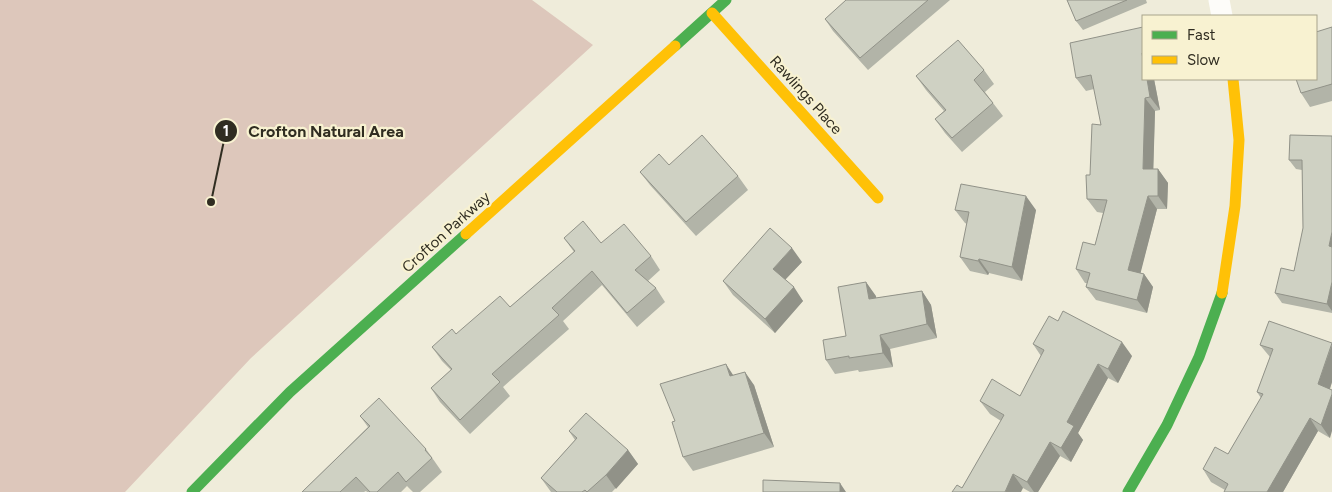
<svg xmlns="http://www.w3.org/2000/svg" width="1332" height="492" viewBox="0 0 1332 492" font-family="Figtree,sans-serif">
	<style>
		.forest { fill: #ddc7bb }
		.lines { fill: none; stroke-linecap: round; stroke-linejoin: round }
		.street { stroke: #fdfcf9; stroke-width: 21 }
		.fast { stroke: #4caf50; stroke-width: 11 }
		.slow { stroke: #ffc107; stroke-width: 11 }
		.wall { fill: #b2b4a8 }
		.shaded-wall { fill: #919288 }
		.building { fill: #cfd1c3; stroke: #919288 }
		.labels { text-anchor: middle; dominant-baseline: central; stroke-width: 4.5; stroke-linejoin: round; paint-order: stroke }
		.street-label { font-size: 15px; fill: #302d21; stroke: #f8f2d1 }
		.leader { fill: none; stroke: #302d21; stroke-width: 2 }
		.callout-dot { fill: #302d21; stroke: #f8f2d1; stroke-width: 2 }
		.mark-label { font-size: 15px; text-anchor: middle; font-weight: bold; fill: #fff }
		.callout-label { font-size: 16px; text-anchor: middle; font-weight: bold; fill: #302d21; stroke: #f8f2d1; stroke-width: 4.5; stroke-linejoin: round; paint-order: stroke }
	</style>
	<rect width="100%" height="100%" fill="#efecda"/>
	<path class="forest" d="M 0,0 L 532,0 L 593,45 L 251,358 L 125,492 L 0,492 Z"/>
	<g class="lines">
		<path class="street" d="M 1219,0 L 1222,16"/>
		<path class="fast" d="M 675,46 L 726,0
			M 192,492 L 290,392 L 466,234
			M 1128,492 L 1167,425 L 1199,357 L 1222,293"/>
		<path class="slow" d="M 712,13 L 878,198
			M 466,234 L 675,46
			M 1222,293 L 1235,206 L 1239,140 L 1233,79"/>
	</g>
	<path class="wall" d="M 846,0 L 950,0 L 868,70 L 833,31 L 825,19 Z
		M 1067,0 L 1146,0 L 1147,3 L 1083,30 L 1076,21 Z
		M 1143,27 L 1143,79 L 1154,79 L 1160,110 L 1155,111 L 1153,169 L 1158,169 L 1168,183 L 1167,209 L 1157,209 L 1140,273 L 1144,274 L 1153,287 L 1147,313 L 1096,300 L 1086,287 L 1087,283 L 1085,283 L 1076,269 L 1095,245 L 1103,213 L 1097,212 L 1087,199 L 1090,175 L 1101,125 L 1094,89 L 1086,91 L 1076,78 Z
		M 1332,27 L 1332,101 L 1310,107 L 1301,93 Z
		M 984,70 L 994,84 L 985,92 L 993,103 L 1003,116 L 962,152 L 945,133 L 935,119 L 944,111 L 926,90 L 916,76 Z
		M 1332,136 L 1332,313 L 1282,303 L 1275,293 L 1294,271 L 1303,228 L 1302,170 L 1296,169 L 1289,160 Z
		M 640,172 L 738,176 L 748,190 L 696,236 L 650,185 Z
		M 955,210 L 1036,210 L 1022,281 L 989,273 L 988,275 L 970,271 L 960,257 L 967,224 L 965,223 Z
		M 564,238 L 601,243 L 651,256 L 660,270 L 648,281 L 656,288 L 665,302 L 637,327 L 602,285 L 563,321 L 569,329 L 503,387 L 510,396 L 470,434 L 440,402 L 431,388 L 451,370 L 442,361 L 432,347 L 510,307 L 574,252 Z
		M 802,262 L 785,280 L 803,301 L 775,333 L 733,295 L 723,281 Z
		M 866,282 L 876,298 L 922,291 L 931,305 L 937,338 L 890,349 L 893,367 L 859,372 L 858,370 L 835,374 L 826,360 L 846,336 Z
		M 1033,344 L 1132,356 L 1118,383 L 1108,378 L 1078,433 L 1083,440 L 1071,462 L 1060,456 L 1038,492 L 1030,492 L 1023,488 L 962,488 L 1001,421 L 990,414 L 980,401 L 1020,396 L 1041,356 Z
		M 1260,345 L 1332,345 L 1332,382 L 1330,389 L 1330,438 L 1318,431 L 1283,492 L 1224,492 L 1225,490 L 1211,482 L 1203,469 L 1228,454 L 1261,398 L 1257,392 L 1270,357 Z
		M 734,375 L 754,385 L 774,447 L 693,471 L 683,457 L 675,421 Z
		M 360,416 L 426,449 L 442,472 L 420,492 L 413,492 L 407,486 L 401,492 L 367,492 L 366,491 L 364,492 L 302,492 L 368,427 Z
		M 569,431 L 628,450 L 638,464 L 612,492 L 551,492 L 541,478 L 575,440 Z"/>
	<path class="shaded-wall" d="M 1147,79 L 1154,79 L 1160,110 L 1150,97 Z
		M 1145,98 L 1155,111 L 1153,182 L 1143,169 Z
		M 1158,169 L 1168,183 L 1167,209 L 1158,196 Z
		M 1026,196 L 1036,210 L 1022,281 L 1012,267 Z
		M 1148,196 L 1157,209 L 1138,283 L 1128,270 Z
		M 1332,232 L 1332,251 L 1329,246 Z
		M 792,248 L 802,262 L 782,283 L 773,269 Z
		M 979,259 L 989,273 L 988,275 L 978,261 Z
		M 1144,274 L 1153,287 L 1147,313 L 1137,300 Z
		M 866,282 L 876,296 L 878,313 L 869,299 Z
		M 1332,282 L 1332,311 L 1327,304 Z
		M 794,287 L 803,301 L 775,333 L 765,319 Z
		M 922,291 L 931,305 L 937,338 L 927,324 Z
		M 880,335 L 890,349 L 893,367 L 883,353 Z
		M 1122,342 L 1132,356 L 1118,383 L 1108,369 Z
		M 1332,345 L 1332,382 L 1327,397 L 1318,384 Z
		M 726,364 L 735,378 L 730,376 Z
		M 1098,364 L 1108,378 L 1078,433 L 1083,440 L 1071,462 L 1061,448 L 1067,422 Z
		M 745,372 L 754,385 L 774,447 L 764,433 Z
		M 1332,394 L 1332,431 L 1330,438 L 1321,425 Z
		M 1310,418 L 1318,431 L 1283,492 L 1267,492 Z
		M 1050,442 L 1060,456 L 1038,492 L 1034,492 L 1027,482 Z
		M 628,450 L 638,464 L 616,489 L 606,475 Z
		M 1013,474 L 1023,488 L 1021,492 L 1005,492 Z
		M 840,483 L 846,492 L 840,492 Z"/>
	<path class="building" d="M 846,0 L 928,0 L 860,58 L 825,19 Z
		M 1067,0 L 1127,0 L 1076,21 Z
		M 1143,27 L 1143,53 L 1142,53 L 1143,60 L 1143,79 L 1147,79 L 1150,97 L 1145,98 L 1143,169 L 1158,169 L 1158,196 L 1148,196 L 1128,270 L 1144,274 L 1137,300 L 1086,287 L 1090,273 L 1076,269 L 1083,242 L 1095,245 L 1107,200 L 1087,199 L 1086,175 L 1090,175 L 1092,124 L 1101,125 L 1091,75 L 1076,78 L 1070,43 Z
		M 1332,27 L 1332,84 L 1301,93 L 1296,79 L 1316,79 L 1316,32 Z
		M 958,40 L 984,70 L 974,80 L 993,103 L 952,138 L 935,119 L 946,110 L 916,76 Z
		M 702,135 L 738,176 L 686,222 L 640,172 L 659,154 L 669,165 Z
		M 1290,135 L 1332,136 L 1332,232 L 1329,246 L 1332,247 L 1332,282 L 1327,304 L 1275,293 L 1281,268 L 1294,271 L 1303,228 L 1302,160 L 1289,160 Z
		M 961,184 L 1026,196 L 1012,267 L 979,259 L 978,261 L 960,257 L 969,212 L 955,210 Z
		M 583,221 L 601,243 L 624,224 L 651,256 L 635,270 L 656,288 L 627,313 L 592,271 L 552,308 L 559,315 L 492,374 L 500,382 L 460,420 L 431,388 L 452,369 L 432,347 L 452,329 L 456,334 L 500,296 L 510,307 L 575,251 L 564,238 Z
		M 770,228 L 792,248 L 773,269 L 794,287 L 765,319 L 723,281 Z
		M 866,282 L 869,299 L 922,291 L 927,324 L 880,335 L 883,353 L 849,358 L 849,356 L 826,360 L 823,340 L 846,336 L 838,287 Z
		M 1063,311 L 1122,342 L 1108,369 L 1098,364 L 1067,422 L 1074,426 L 1061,448 L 1050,442 L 1027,482 L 1013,474 L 1005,492 L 952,492 L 957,485 L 962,488 L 1004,415 L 980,401 L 992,379 L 1020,396 L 1044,350 L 1033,344 L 1049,316 L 1058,321 Z
		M 1269,321 L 1332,343 L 1318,384 L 1332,390 L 1332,394 L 1321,425 L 1310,418 L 1267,492 L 1224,492 L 1228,484 L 1203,469 L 1215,447 L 1228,454 L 1263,394 L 1257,392 L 1273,349 L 1260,345 Z
		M 726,364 L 730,376 L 745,372 L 764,433 L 683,457 L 672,422 L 675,421 L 660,384 Z
		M 379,398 L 426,449 L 425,450 L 432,458 L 406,482 L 398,472 L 377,492 L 370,492 L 356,477 L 340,492 L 302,492 L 370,426 L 360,416 Z
		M 586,413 L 628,450 L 606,475 L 587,492 L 585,490 L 582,492 L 557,492 L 541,478 L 577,438 L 569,431 Z
		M 763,480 L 840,483 L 840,492 L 763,492 Z"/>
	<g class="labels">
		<g class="street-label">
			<text transform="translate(806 95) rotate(48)">Rawlings Place</text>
			<text transform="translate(446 232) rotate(-42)">Crofton Parkway</text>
		</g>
	</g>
	<path class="leader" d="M211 202L226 131"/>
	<g class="callout-dot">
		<circle cx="211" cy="202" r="5"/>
		<circle cx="226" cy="131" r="12"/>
	</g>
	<g class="mark-label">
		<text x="226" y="136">1</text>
	</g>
	<g class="callout-label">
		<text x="326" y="137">Crofton Natural Area</text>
	</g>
	<rect x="1142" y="15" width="175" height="65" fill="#f8f2d1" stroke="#a8a38b"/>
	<rect x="1152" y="31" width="25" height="8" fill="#4caf50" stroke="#a8a38b"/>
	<text x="1187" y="40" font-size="15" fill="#302d21">Fast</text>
	<rect x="1152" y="56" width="25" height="8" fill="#ffc107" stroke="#a8a38b"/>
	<text x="1187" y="65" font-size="15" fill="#302d21">Slow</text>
</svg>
